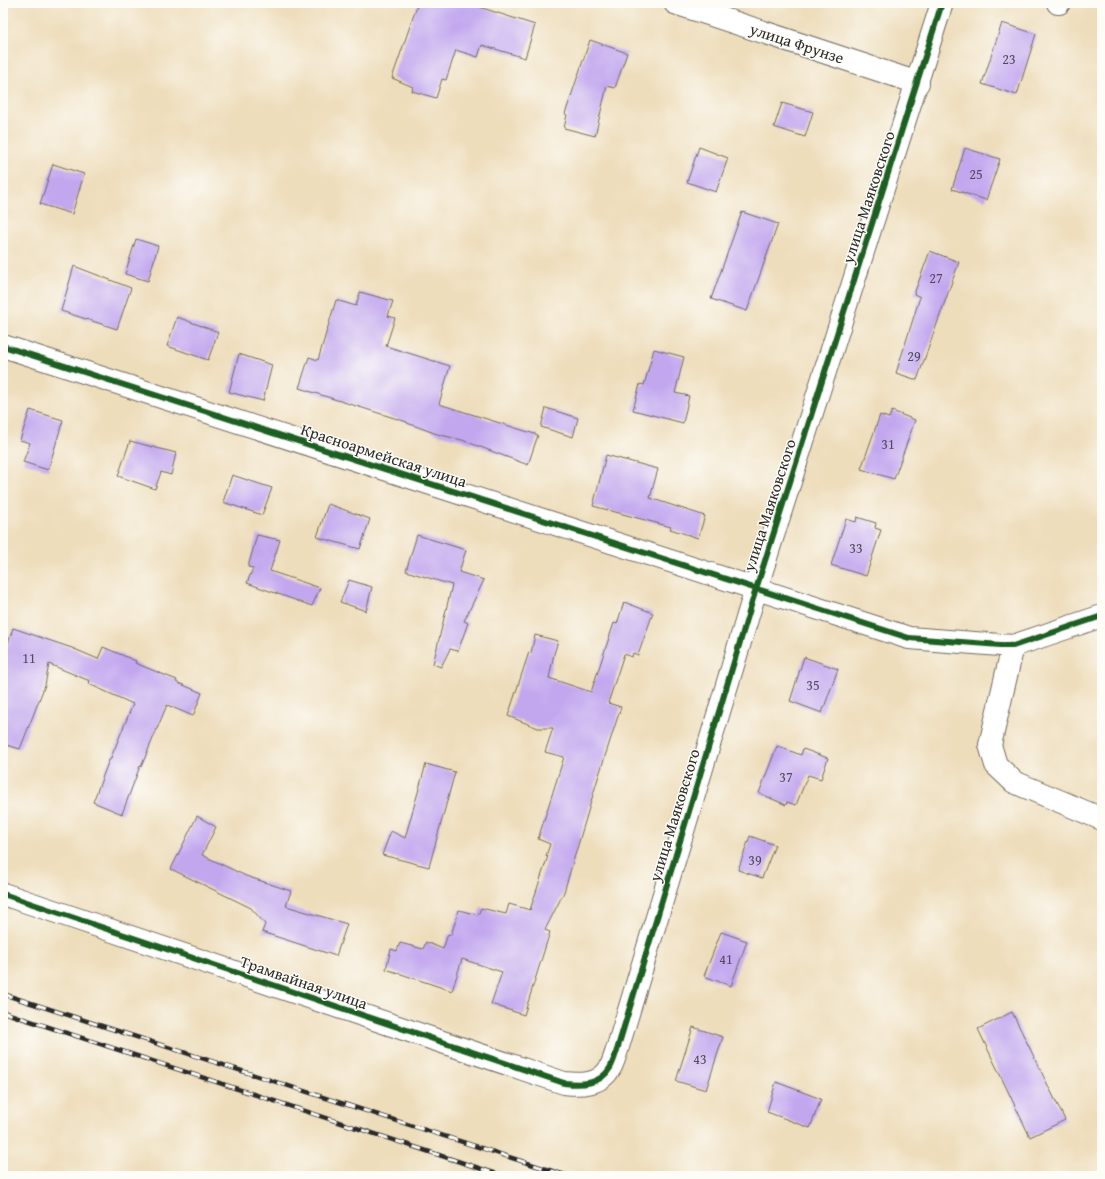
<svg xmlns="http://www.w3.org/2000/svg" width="1105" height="1179" viewBox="0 0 1105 1179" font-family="'Gentium Book Plus',serif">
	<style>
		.building { fill: #c2a7ef }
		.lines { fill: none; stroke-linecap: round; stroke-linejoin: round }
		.minor-casing { stroke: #6f695d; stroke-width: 24 }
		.minor { stroke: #fff; stroke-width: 22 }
		.rail-casing { stroke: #2b2b2b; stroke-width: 4.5 }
		.rail { stroke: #fdfcf7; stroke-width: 3; stroke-dasharray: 9; stroke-linecap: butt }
		.cycleway-casing { stroke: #fdfcf7; stroke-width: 8 }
		.cycleway { stroke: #1b5e20; stroke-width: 6 }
		.labels { text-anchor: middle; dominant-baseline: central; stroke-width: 3; stroke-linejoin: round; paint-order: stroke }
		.number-label { font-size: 14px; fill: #514a5c }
		.street-label { font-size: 16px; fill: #2b2b2b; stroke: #fdfcf7 }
	</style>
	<rect width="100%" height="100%" fill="#fdfcf7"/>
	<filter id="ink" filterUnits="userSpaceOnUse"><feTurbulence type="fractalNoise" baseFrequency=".025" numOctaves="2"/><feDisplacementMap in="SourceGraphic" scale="8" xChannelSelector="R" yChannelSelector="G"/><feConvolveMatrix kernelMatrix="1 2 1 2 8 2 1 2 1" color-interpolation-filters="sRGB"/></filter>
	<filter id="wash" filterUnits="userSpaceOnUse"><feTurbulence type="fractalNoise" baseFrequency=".012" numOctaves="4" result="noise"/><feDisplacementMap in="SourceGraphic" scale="16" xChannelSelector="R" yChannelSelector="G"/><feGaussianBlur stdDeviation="0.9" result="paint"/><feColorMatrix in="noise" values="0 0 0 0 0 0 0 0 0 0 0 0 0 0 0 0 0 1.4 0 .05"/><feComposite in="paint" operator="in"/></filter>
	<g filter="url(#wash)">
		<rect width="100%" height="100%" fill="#edb"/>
		<g id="blocks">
			<path class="building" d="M 418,3 L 467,3 L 535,25 L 525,58 L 482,45 L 478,57 L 456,50 L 446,80 L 442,79 L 436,98 L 412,91 L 413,87 L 392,78 Z
				M 1002,23 L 1036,34 L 1017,95 L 982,84 Z
				M 590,40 L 627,53 L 615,88 L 607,86 L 595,136 L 564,128 L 567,115 L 565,114 Z
				M 782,103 L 813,112 L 805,137 L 774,127 Z
				M 699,147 L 728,158 L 716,192 L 687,182 Z
				M 965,148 L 1000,159 L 986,200 L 952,189 Z
				M 53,164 L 84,174 L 72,214 L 40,204 Z
				M 742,212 L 778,224 L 747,311 L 711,299 Z
				M 136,239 L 158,246 L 148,281 L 125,274 Z
				M 930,251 L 959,262 L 917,380 L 896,373 L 920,297 L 914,294 Z
				M 74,266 L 131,288 L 117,329 L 61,311 Z
				M 360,292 L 393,301 L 388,316 L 395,318 L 386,346 L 450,366 L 439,404 L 538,435 L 528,465 L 462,440 L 437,434 L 407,423 L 407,422 L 299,388 L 309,357 L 318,360 L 336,300 L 356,306 Z
				M 177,317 L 218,332 L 208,360 L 167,346 Z
				M 654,349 L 684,357 L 675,393 L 689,396 L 683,423 L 633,410 L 640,384 L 644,385 Z
				M 239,354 L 272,365 L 263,401 L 229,392 Z
				M 546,408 L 578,418 L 573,437 L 541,427 Z
				M 30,410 L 63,420 L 48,470 L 23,462 L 30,443 L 20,440 Z
				M 892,411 L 915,420 L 894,479 L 861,469 L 880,415 L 889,418 Z
				M 130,441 L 176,453 L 171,475 L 161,472 L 155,489 L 118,476 Z
				M 606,455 L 658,469 L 650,498 L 705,516 L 698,538 L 670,529 L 671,527 L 593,506 Z
				M 232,475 L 272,488 L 262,515 L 223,502 Z
				M 328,504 L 370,519 L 360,549 L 317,537 Z
				M 857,517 L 876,523 L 875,528 L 881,530 L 866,576 L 831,565 L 846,519 L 856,522 Z
				M 257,535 L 280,540 L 270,571 L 320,588 L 312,606 L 247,583 L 253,568 L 248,567 Z
				M 417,535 L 466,550 L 459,572 L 484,580 L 464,621 L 468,623 L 458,651 L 450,649 L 441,667 L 433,664 L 452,585 L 406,571 Z
				M 349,580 L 372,587 L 366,611 L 340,602 Z
				M 624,602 L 653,613 L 638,655 L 633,653 L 632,657 L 624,654 L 608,703 L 621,707 L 598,778 L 564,892 L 545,930 L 550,932 L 524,1015 L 491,1004 L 502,972 L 462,959 L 452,991 L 386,969 L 391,949 L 397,951 L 400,943 L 423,949 L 426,942 L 443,949 L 448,934 L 451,935 L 459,910 L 478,915 L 481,908 L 506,914 L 509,904 L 530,910 L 548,856 L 546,856 L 550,844 L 538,839 L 564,757 L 545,752 L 553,728 L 538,728 L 508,716 L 529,652 L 531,653 L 535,635 L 558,641 L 554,654 L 549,678 L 591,692 L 614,623 L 617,624 Z
				M 13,628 L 72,648 L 98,659 L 103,647 L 136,661 L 135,663 L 177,680 L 176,682 L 202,693 L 193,716 L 167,705 L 141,767 L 140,766 L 122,814 L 93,802 L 109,760 L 110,760 L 133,704 L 89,684 L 90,681 L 49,664 L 45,685 L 20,749 L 3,744 L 3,659 Z
				M 804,657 L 838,669 L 822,713 L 790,701 Z
				M 777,746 L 801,755 L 803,749 L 828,758 L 821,779 L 808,775 L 796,805 L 787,802 L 786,805 L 759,793 Z
				M 426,764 L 455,772 L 429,867 L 382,855 L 391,831 L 405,838 Z
				M 197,816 L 216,827 L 202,855 L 246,876 L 291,891 L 286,906 L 347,924 L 336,956 L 262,932 L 265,924 L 251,908 L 171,869 Z
				M 750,836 L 775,845 L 762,878 L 738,870 Z
				M 721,932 L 747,941 L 731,986 L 704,976 Z
				M 1012,1012 L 1065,1120 L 1030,1137 L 978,1029 Z
				M 693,1027 L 723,1037 L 706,1090 L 676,1081 Z
				M 776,1082 L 821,1099 L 810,1128 L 767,1112 Z"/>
		</g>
	</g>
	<g filter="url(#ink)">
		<use href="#blocks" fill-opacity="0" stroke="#6f695d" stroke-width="1"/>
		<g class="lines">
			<g class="minor-casing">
				<path id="minor" d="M 675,3 L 918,83
					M 1058,3 L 1059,3
					M 3,346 L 909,638 L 1013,646 L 1102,616
					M 1013,646 L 990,745 L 996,765 L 1014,782 L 1102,819
					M 3,894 L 564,1083 C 581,1085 600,1085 610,1068 C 613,1063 615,1056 617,1050 L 756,589 L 942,3"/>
			</g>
			<use href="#minor" class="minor"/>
			<g class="rail-casing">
				<path id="rail" d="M 3,994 L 568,1176
					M 3,1012 L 503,1176"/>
			</g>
			<use href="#rail" class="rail"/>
			<g class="cycleway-casing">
				<path id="cycleway" d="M 3,346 L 909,638 L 1013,646 L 1102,616
					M 3,894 L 564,1083 C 581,1085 600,1085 610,1068 C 613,1063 615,1056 617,1050 L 756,589 L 942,3"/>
			</g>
			<use href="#cycleway" class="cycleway"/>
		</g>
	</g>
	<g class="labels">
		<g class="number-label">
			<text x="1009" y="59">23</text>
			<text x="976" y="174">25</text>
			<text x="936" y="278">27</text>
			<text x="914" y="356">29</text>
			<text x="888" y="444">31</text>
			<text x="856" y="548">33</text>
			<text x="29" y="658">11</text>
			<text x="813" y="685">35</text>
			<text x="786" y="777">37</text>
			<text x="755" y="860">39</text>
			<text x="726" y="959">41</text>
			<text x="700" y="1059">43</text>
		</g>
		<g class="street-label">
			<text transform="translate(797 43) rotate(18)">улица Фрунзе</text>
			<text transform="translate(868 197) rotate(-72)">улица Маяковского</text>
			<text transform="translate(384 455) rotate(18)">Красноармейская улица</text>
			<text transform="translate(769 505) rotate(-72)">улица Маяковского</text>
			<text transform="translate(674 815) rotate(-73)">улица Маяковского</text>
			<text transform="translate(304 982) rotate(19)">Трамвайная улица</text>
		</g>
	</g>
	<rect width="1105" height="1179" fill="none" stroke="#fdfcf7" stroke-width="16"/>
</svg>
